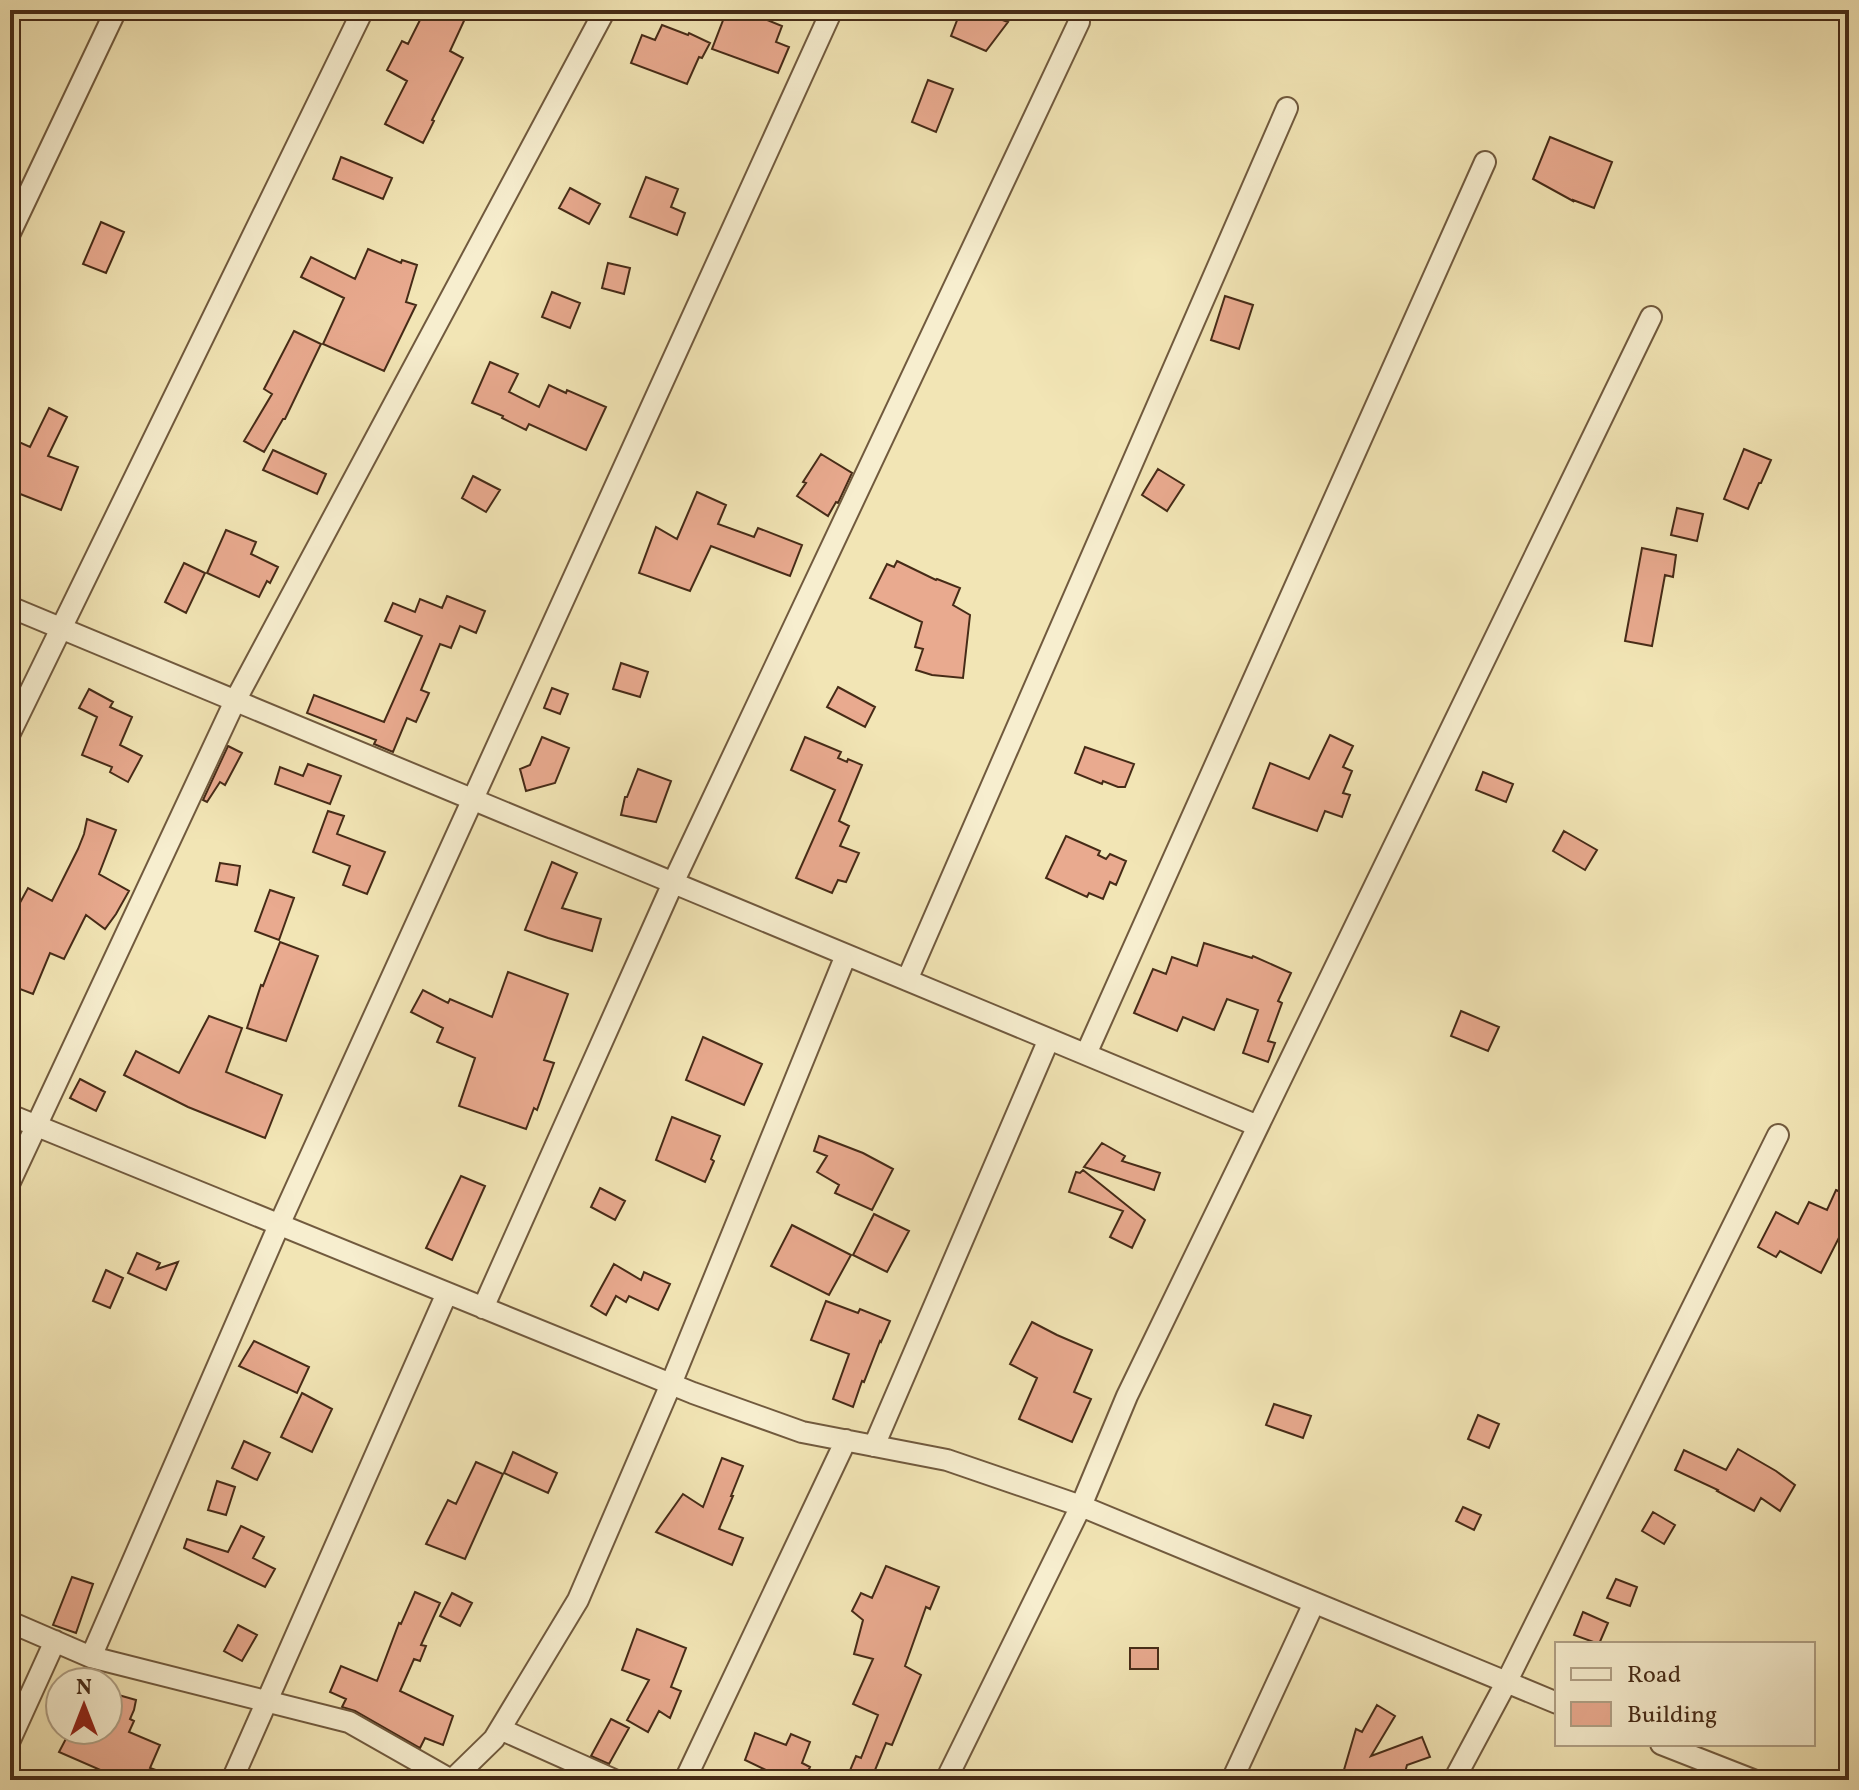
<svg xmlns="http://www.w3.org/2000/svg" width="1859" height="1790" viewBox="0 0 1859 1790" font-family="Vollkorn,serif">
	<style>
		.building { fill: #e9aa8f; stroke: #462b17; stroke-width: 2 }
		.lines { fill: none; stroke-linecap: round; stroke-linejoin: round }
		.street-casing { stroke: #715a3e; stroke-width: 24 }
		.street { stroke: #f7eecf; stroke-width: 20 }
	</style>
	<rect width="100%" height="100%" fill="#f2e5b5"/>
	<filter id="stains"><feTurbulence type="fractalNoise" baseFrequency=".0025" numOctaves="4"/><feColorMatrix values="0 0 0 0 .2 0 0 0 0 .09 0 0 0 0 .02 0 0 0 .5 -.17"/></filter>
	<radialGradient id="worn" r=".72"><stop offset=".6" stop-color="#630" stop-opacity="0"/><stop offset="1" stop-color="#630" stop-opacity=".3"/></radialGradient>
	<path class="building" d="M 425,10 L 469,10 L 450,51 L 463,58 L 432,120 L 434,121 L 423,143 L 385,124 L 407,81 L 387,70 L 402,41 L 408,44 Z
		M 727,10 L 762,10 L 760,17 L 782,26 L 776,42 L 789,47 L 778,73 L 712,49 Z
		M 961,10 L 975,10 L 1008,22 L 986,51 L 951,36 Z
		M 662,25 L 688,35 L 689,33 L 710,43 L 702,58 L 699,57 L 687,84 L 631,63 L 642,35 L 655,40 Z
		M 928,80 L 953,89 L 936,132 L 912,122 Z
		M 1550,137 L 1612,162 L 1594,208 L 1573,200 L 1573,201 L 1533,179 Z
		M 341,157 L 392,178 L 383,199 L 333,179 Z
		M 646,177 L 678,189 L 671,207 L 685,213 L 677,235 L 630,217 Z
		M 570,188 L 600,204 L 589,224 L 559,208 Z
		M 101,222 L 124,232 L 106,273 L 83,264 Z
		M 368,249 L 401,263 L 402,260 L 417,265 L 406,302 L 416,305 L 384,371 L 323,344 L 344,298 L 301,277 L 311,257 L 355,279 Z
		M 608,263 L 630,268 L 624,294 L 602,288 Z
		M 552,292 L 580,303 L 570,328 L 542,317 Z
		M 1225,296 L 1253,305 L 1239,349 L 1211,340 Z
		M 294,331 L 321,344 L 285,419 L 283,419 L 264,452 L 244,441 L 272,394 L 264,389 Z
		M 490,362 L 518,374 L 509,392 L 539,407 L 549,385 L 566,393 L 567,390 L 606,407 L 586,450 L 529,424 L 526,430 L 502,418 L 503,416 L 472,403 Z
		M 49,408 L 67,417 L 48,456 L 78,467 L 61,510 L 10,490 L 10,438 L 30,447 Z
		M 1744,449 L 1771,460 L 1761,483 L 1759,483 L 1748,509 L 1724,499 Z
		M 273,450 L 326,474 L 317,494 L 263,470 Z
		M 821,454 L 852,473 L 838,503 L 836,502 L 828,516 L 797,496 L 806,483 L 803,482 Z
		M 1158,469 L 1184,485 L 1167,511 L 1142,495 Z
		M 473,476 L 500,490 L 486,512 L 462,498 Z
		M 697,492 L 726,505 L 718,524 L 754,537 L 758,528 L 802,545 L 790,576 L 711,546 L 690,591 L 639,573 L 656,527 L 677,539 Z
		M 1677,508 L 1703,514 L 1697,541 L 1671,535 Z
		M 226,530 L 256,542 L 251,554 L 278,567 L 270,583 L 267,581 L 259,597 L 207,573 Z
		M 1642,548 L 1676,555 L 1673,577 L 1665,575 L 1652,646 L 1625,641 Z
		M 897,561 L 936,580 L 937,579 L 960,588 L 953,605 L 970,615 L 963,678 L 932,675 L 916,670 L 923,649 L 915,647 L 922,622 L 870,598 L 887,564 L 894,567 Z
		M 184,563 L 205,573 L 186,613 L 165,602 Z
		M 447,596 L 485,611 L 476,633 L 460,626 L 451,648 L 440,644 L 421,690 L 429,693 L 416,722 L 407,718 L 393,752 L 374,744 L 376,740 L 307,713 L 314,695 L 384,722 L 422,636 L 385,621 L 393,603 L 415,612 L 420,599 L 442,608 Z
		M 621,663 L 648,672 L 640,697 L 613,689 Z
		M 838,687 L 875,707 L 865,727 L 827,707 Z
		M 552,688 L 568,694 L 560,714 L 544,708 Z
		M 89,689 L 113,702 L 110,707 L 132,717 L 120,745 L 142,756 L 128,782 L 110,772 L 112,767 L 82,755 L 97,717 L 79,708 Z
		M 1330,735 L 1353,746 L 1343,767 L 1352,771 L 1343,793 L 1350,795 L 1342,817 L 1325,811 L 1317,831 L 1253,808 L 1270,763 L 1309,779 Z
		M 542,737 L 569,748 L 555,783 L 526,791 L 520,769 L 530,765 Z
		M 805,737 L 841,752 L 838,758 L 847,762 L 848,759 L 862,765 L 839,821 L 849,826 L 840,846 L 859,853 L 846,882 L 838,880 L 832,893 L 796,878 L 835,790 L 791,770 Z
		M 228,746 L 242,753 L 225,785 L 220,782 L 207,802 L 203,800 Z
		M 1085,747 L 1134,764 L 1125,787 L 1118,787 L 1103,781 L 1102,784 L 1075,773 Z
		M 308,764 L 341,776 L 330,804 L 275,784 L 280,767 L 303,776 Z
		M 638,769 L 671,781 L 656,822 L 621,815 L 625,797 L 627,797 Z
		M 1483,772 L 1513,784 L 1506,802 L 1476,790 Z
		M 328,811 L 344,816 L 337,834 L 385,852 L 367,894 L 343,885 L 350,866 L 313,852 Z
		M 87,819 L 116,830 L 99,874 L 129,891 L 116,914 L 105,929 L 86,915 L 64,959 L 50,953 L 33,994 L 12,986 L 17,975 L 10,972 L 10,921 L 28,888 L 52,901 L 78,849 L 84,834 Z
		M 1564,831 L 1597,850 L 1585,870 L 1553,851 Z
		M 1066,836 L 1100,851 L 1098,855 L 1106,859 L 1110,854 L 1126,861 L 1116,885 L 1110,882 L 1103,899 L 1089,893 L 1087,897 L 1046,878 Z
		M 552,862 L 577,873 L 562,908 L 601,919 L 592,951 L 548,938 L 525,930 Z
		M 220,863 L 240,866 L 237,885 L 216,881 Z
		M 270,890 L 294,898 L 279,940 L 255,931 Z
		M 280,942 L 318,956 L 286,1041 L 247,1028 L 261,985 L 263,986 Z
		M 1204,943 L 1252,958 L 1253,956 L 1291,973 L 1278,1001 L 1282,1003 L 1268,1041 L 1275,1043 L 1268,1062 L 1243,1053 L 1258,1010 L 1227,999 L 1214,1030 L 1183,1017 L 1177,1031 L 1134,1013 L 1153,969 L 1166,974 L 1172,957 L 1197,966 Z
		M 508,972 L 568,994 L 544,1060 L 554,1063 L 537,1110 L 534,1108 L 526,1129 L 459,1106 L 475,1058 L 437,1042 L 443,1028 L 411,1012 L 423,990 L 448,1003 L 450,999 L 492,1017 Z
		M 1461,1011 L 1499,1027 L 1488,1051 L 1451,1036 Z
		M 209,1016 L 242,1028 L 226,1072 L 282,1095 L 265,1138 L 188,1107 L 124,1075 L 136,1051 L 179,1073 Z
		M 703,1037 L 762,1064 L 744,1105 L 686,1080 Z
		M 80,1079 L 105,1092 L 96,1111 L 70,1098 Z
		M 672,1117 L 720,1136 L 711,1159 L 714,1161 L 705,1182 L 656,1160 Z
		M 819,1136 L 863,1153 L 893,1169 L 872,1210 L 835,1193 L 839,1185 L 817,1172 L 827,1156 L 814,1151 Z
		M 1102,1143 L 1125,1156 L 1122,1161 L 1160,1173 L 1154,1190 L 1084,1167 Z
		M 1083,1170 L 1145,1220 L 1132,1248 L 1110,1237 L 1123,1211 L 1069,1192 L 1076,1172 L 1080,1173 Z
		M 461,1176 L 485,1186 L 452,1260 L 426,1248 Z
		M 600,1188 L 625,1201 L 615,1220 L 591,1207 Z
		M 1836,1190 L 1849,1196 L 1849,1218 L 1821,1273 L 1780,1251 L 1776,1257 L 1758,1247 L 1776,1212 L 1798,1224 L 1809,1202 L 1827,1210 Z
		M 874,1214 L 909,1231 L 887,1272 L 853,1255 Z
		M 792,1225 L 851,1255 L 829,1295 L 771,1266 Z
		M 137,1253 L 160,1263 L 157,1269 L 178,1262 L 166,1290 L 128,1273 Z
		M 614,1264 L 641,1280 L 644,1272 L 670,1284 L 658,1310 L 629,1296 L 626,1302 L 616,1296 L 606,1315 L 591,1306 Z
		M 106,1270 L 123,1278 L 110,1308 L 93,1301 Z
		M 826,1301 L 858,1313 L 860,1309 L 890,1321 L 881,1342 L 880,1341 L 864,1382 L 862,1381 L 853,1407 L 833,1399 L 849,1354 L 811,1340 Z
		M 1032,1322 L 1057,1335 L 1092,1350 L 1074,1392 L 1091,1399 L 1072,1442 L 1019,1419 L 1037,1378 L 1010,1364 Z
		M 254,1341 L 309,1367 L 297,1393 L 239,1366 Z
		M 302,1393 L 332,1409 L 312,1452 L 281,1437 Z
		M 1274,1404 L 1311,1416 L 1303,1438 L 1266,1425 Z
		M 1478,1415 L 1499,1424 L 1489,1448 L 1468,1439 Z
		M 244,1441 L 270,1453 L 257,1480 L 232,1468 Z
		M 1738,1449 L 1776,1471 L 1795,1485 L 1780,1511 L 1761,1498 L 1754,1511 L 1717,1491 L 1718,1490 L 1675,1470 L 1684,1450 L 1726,1470 Z
		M 513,1452 L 557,1473 L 548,1493 L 504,1473 Z
		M 722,1458 L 743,1466 L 731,1496 L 733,1496 L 719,1529 L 743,1538 L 732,1565 L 656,1532 L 683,1494 L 703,1507 Z
		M 476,1462 L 503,1474 L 465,1559 L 426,1544 L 448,1500 L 456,1504 Z
		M 217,1481 L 235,1487 L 226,1515 L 208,1510 Z
		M 1463,1507 L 1481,1515 L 1474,1530 L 1456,1521 Z
		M 1653,1512 L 1675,1525 L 1664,1544 L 1642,1531 Z
		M 241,1526 L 264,1537 L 253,1558 L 275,1569 L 265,1587 L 184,1548 L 187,1539 L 228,1552 Z
		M 886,1566 L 939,1587 L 930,1609 L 926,1607 L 905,1666 L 921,1675 L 892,1745 L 886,1743 L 871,1780 L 846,1780 L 856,1756 L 861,1758 L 878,1715 L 853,1704 L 873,1659 L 854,1654 L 863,1620 L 852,1611 L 861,1593 L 872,1598 Z
		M 72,1577 L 93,1584 L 76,1633 L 53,1625 Z
		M 1616,1579 L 1637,1587 L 1630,1606 L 1607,1598 Z
		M 415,1592 L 440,1603 L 421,1645 L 426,1646 L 420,1661 L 414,1659 L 400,1691 L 453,1716 L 443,1745 L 425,1738 L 420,1748 L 355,1711 L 342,1707 L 346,1699 L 330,1692 L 341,1666 L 377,1681 L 399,1623 L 401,1624 Z
		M 452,1593 L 472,1603 L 460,1626 L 440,1616 Z
		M 1583,1612 L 1608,1623 L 1599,1644 L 1574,1635 Z
		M 238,1625 L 257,1635 L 242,1661 L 224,1651 Z
		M 637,1629 L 686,1648 L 671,1687 L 681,1691 L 670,1718 L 659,1711 L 648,1732 L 627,1720 L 649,1680 L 622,1670 Z
		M 1130,1648 L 1158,1648 L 1158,1669 L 1130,1669 Z
		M 108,1692 L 136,1700 L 134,1710 L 130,1719 L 134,1721 L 129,1732 L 160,1745 L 150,1768 L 179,1778 L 178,1780 L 110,1780 L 112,1775 L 59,1752 L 70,1731 L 94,1741 L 99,1730 L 108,1730 Z
		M 1377,1705 L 1395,1716 L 1371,1756 L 1422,1737 L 1430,1757 L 1407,1765 L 1403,1780 L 1391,1780 L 1369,1774 L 1368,1780 L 1341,1780 L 1356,1729 L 1362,1732 Z
		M 611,1719 L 629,1728 L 609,1764 L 591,1756 Z
		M 755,1733 L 786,1745 L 791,1734 L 810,1742 L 802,1763 L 810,1767 L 804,1780 L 787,1780 L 745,1760 Z"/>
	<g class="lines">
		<g class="street-casing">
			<path id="street" d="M 10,233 L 116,10
				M 10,607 L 1258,1126
				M 10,733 L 363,10
				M 907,980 L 1287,108
				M 1086,1054 L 1485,162
				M 10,1115 L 693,1393 L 802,1432 L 947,1460 L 1081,1506 L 1557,1703
				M 10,1182 L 235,701 L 605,10
				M 483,1308 L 673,883 L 1079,22
				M 874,1446 L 1049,1039
				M 10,1622 L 91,1657 L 349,1722 L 451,1780
				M 91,1657 L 279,1225 L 832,10
				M 500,1729 L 614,1780
				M 10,1740 L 55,1641
				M 1661,1744 L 1753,1780
				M 232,1780 L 447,1293
				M 452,1780 L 494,1739 L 578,1600 L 671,1384 L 846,955
				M 685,1780 L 846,1440
				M 946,1780 L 1081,1506 L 1127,1396 L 1651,317
				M 1232,1780 L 1314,1603
				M 1454,1780 L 1506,1683 L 1778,1135"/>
		</g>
		<use href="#street" class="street"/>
	</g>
	<rect width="1859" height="1790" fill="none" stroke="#f2e5b5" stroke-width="40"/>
	<rect x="12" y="12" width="1835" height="1766" fill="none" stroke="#462b17" stroke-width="4"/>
	<rect x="20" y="20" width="1819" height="1750" fill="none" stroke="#462b17" stroke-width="2"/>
	<rect x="1555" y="1642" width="260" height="104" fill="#f7eecf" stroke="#b0a085" stroke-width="2"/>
	<rect x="1571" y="1668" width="40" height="12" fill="#f7eecf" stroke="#b0a085" stroke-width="2"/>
	<text x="1627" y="1682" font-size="24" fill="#462b17">Road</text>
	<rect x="1571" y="1702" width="40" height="24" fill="#e9aa8f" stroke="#b0a085" stroke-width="2"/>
	<text x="1627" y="1722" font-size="24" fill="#462b17">Building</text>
	<g transform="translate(84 1706)"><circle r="38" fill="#f7eecf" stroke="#b0a085" stroke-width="2"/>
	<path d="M0-6L14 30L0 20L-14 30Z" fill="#8f2418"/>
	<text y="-12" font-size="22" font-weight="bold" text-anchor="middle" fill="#462b17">N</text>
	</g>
	<rect width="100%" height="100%" filter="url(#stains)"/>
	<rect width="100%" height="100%" fill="url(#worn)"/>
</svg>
